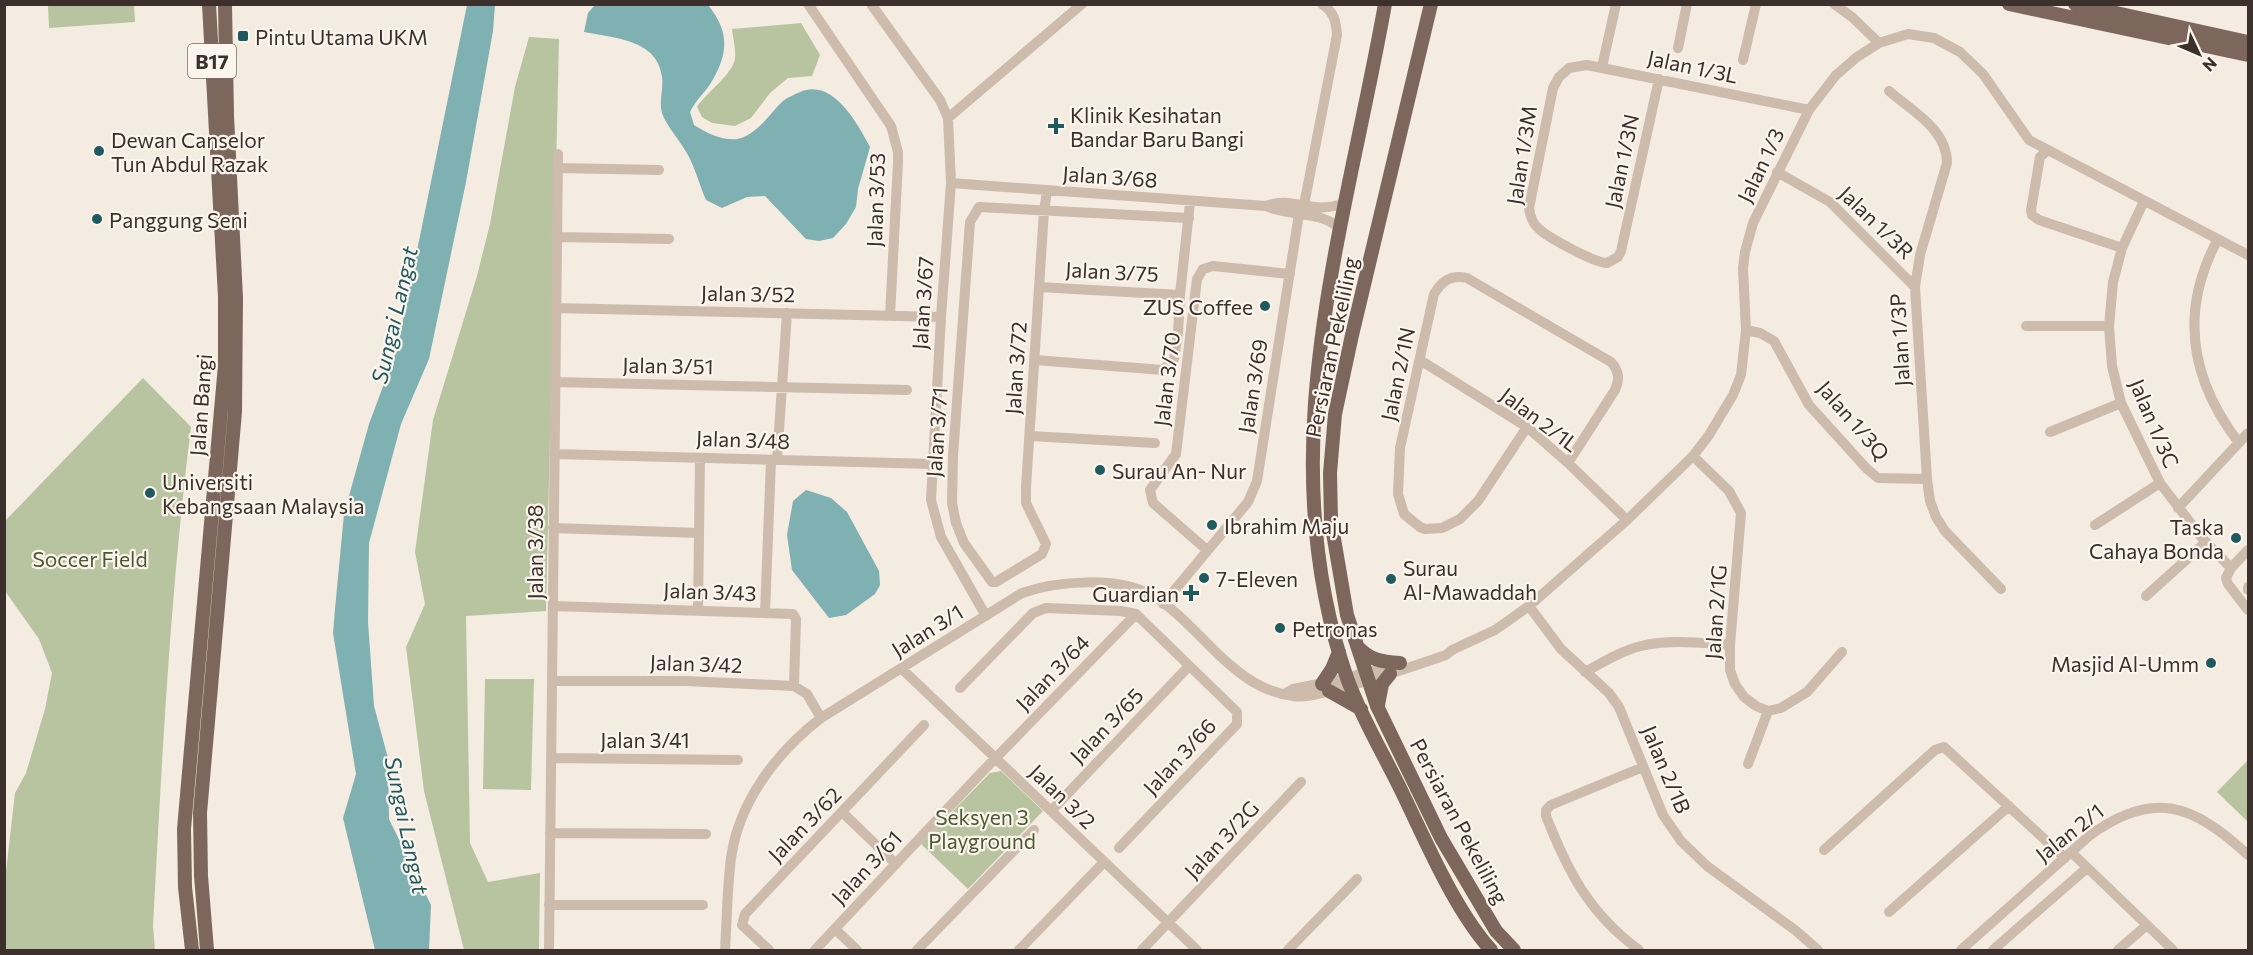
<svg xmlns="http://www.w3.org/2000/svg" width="2253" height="955" viewBox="0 0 2253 955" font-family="Commissioner,sans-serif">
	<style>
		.green { fill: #b8c4a0 }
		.water { fill: #7fb0b2 }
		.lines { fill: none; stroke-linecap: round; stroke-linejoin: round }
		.minor { stroke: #cdbbac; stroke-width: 10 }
		.major { stroke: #7d675c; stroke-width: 14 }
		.poi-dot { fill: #1f5a5e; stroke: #fbf5ee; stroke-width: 2 }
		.labels { text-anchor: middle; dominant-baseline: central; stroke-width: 4.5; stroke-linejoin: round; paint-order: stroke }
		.shield { fill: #fbf5ee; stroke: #756b66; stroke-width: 1.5 }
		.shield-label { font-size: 20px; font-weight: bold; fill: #3b302b }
		.poi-label { font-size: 21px; fill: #3b302b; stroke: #fbf5ee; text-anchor: start }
		.street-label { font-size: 21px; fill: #3b302b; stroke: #fbf5ee }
		.park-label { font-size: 21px; fill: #4a5a2e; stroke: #fbf5ee }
		.water-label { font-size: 22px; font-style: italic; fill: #1f5a5e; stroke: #fbf5ee }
	</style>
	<rect width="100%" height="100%" fill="#f4ebe1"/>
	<path class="green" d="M 48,5 L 134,5 L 135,22 L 49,28 Z
		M 801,23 L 820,55 L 812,76 L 788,78 L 770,93 L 751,118 L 735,126 L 712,123 L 702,117 L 697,107 C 706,93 734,73 735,58 C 736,49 733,38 732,29 Z
		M 529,37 L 559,39 L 546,611 L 466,616 L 470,843 L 488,882 L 540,873 L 539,950 L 464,950 L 424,791 L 406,647 L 425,604 L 415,552 L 433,420 L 477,276 L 490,224 L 515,87 Z
		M 143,378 L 191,427 C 170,593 162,759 153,926 L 155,950 L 5,950 L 5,880 L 15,793 L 26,773 L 45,709 L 52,673 L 39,639 L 5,591 L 5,521 Z
		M 485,679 L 534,679 L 531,790 L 483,789 Z
		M 2248,760 L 2248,822 L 2217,792 Z
		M 1001,771 L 1043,811 L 968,889 L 921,844 L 990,773 Z"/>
	<path class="water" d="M 467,5 L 495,5 L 493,31 L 466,182 L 429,359 L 401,424 L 369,543 L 368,622 L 374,706 L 388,758 L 389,819 L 431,905 L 429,950 L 375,950 L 343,818 L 356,774 L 333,633 L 335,609 L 344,514 L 369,424 L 397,349 Z
		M 595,5 L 708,5 C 729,31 729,52 712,81 C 705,93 697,98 690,112 L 694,125 C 708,134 730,145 746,136 C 762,128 771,112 783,101 C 788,97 794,95 800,92 C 833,78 857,123 870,147 L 858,189 L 856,207 L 846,224 L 833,238 L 819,241 L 806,239 L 765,196 L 747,197 L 722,208 L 706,200 C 700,186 696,171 689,157 C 682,143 671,132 664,118 C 657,104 664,91 662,77 C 658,39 613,38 584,32 L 588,13 Z
		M 806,490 L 831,498 L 847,512 L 879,571 L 880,585 L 875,594 L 846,615 L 829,618 L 792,570 L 787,535 L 793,501 Z"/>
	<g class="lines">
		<path class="minor" d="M 808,4 L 891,126 L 898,152 L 898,162 L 890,316
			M 871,4 L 940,100 L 948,118 L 951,183 L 941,317 L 931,500 L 941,537 L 986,616
			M 1834,4 L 1852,17 L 1879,43
			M 1678,48 L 1687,4
			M 1743,60 L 1756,4
			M 1602,67 L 1616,4
			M 1659,79 L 1621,251 L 1618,257 L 1607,263 C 1595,263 1549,238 1539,229 C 1533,224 1530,216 1529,208 L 1553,88 L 1559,77 L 1569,68 L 1587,65 L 1809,110
			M 1889,91 C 1912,111 1947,129 1947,163 L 1920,255 L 1915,287 L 1927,479 L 1930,501 L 1936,517 L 1945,531 L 2001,589
			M 948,118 L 1082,4
			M 2047,151 L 2040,157 L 2031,210 L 2032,215 L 2039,220 L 2122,248
			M 558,168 L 659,170
			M 1777,172 L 1830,202 L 1915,287
			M 951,183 L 1266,206 C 1290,217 1319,210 1339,228
			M 1047,191 L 1044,211 L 1026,487 L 1026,503 L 1046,544 L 1042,554 L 996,582 L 992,582 L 964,543 L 956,523 L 952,503 L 953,456 L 970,222 L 979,207 L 1189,218
			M 2144,201 L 2122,248 L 2113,282 L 2109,326 L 2112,366 L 2121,403 L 2160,483 L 2202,538 L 2231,568
			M 1304,205 L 1337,35 C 1336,21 1334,12 1322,4
			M 1266,206 C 1293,195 1313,216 1344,203
			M 556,237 L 669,239
			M 2218,239 C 2179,311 2190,379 2239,443
			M 1039,287 L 1180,295
			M 555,308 L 941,317
			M 2026,326 L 2109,326
			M 1746,330 L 1760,333 L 1774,341 L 1809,405 L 1867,469 L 1878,478 L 1927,479
			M 1035,360 L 1163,370 L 1174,359 L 1178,333 L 1180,295 L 1190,202
			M 1420,360 L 1527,427 L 1568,463 L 1627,520
			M 554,382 L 907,390
			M 1527,427 L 1478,501 L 1460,519 L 1442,528 L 1425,529 L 1420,527 L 1404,514 L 1398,494 L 1400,448 L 1434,294 C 1442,281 1451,274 1467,278 L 1611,362 C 1619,371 1620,379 1615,390 L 1568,463
			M 2050,432 L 2121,403
			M 1030,436 L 1155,443
			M 554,454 L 932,464
			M 1693,456 L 1729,491 L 1741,513 L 1730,645 L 1730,670 L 1735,684 L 1744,697 L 1756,706 L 1768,711 L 1781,708 L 1807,692 L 1842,652
			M 777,460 L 787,313
			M 2178,508 L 2248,433
			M 2095,525 L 2160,483
			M 553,528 L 699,533
			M 1207,550 L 1153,503 L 1150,490 L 1176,454 L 1197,279 L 1203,269 L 1213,266 L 1290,274
			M 2248,550 L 2231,568 L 2226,578 L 2228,584 L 2248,610
			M 2248,587 L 2248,590
			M 2146,596 L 2206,542
			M 1163,604 L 1248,502 L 1257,481 L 1299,214
			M 553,606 L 793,614 L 796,619 L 794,686
			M 1529,606 L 1561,649 L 1609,693 L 1619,707 L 1663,815 L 1681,841 L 1707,866 L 1795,930 L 1818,950
			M 698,611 L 700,458
			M 765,613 L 771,460
			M 902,669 L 1197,950
			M 1585,672 C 1603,662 1621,651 1641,646 C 1670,639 1701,643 1730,645
			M 553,681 L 685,681 L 794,686 L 807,694 L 821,718
			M 960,688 L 1033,613 L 1046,608 L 1121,611 L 1136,614
			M 1284,694 L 1293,689 L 1339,680 L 1396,664
			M 551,758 L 738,760
			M 1748,764 L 1768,711
			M 1051,811 L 1189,666
			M 842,812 L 896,864
			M 550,833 L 706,834
			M 1119,848 L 1237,724 L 1237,712 L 1136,614
			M 1824,850 L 1935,750 L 1944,747 L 2065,858
			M 2071,852 L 2173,950
			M 549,905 L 703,905
			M 1889,912 L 2009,806
			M 835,929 L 857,950
			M 549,950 L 558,154
			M 725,950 C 727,920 727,889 731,858 C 739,801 777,752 821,718 L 1022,593 C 1057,581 1117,576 1151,595 C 1175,608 1199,636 1219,655 C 1242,676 1262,692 1293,696 C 1305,698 1318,694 1329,691 C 1369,682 1408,668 1446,655 L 1452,650 L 1495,630 L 1529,606 L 1627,520 L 1693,456 L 1709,435 L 1733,395 L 1741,375 L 1746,330 L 1743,268 L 1745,252 L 1753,223 L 1809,110 L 1836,75 L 1857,57 L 1879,43 L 1908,34 L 1934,38 L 1960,52 L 1983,74 L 2029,140 L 2248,255
			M 769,950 L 742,925 L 745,914 L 924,725
			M 815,950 L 982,772 L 1136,614
			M 917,950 L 1034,830
			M 1019,950 L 1104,862
			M 1142,950 L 1301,782
			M 1288,950 L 1357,879
			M 1639,950 C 1589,913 1568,872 1546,816 L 1546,810 L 1551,805 L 1643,767
			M 1961,950 L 2089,836 C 2153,789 2193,804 2248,855
			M 1993,950 L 2087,868
			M 2118,950 L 2147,925"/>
		<path class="major" d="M 1385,4 C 1345,229 1268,451 1347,678 C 1361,717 1383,753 1401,790 C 1426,841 1454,909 1491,950
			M 1431,4 L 1352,335 L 1335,414 L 1330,473 L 1331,521 L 1347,615 L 1377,706 L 1441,838 L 1496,931 L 1514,950
			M 2009,4 L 2248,55
			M 2075,4 L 2248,42
			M 1357,646 C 1369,660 1382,662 1400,663
			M 1322,684 L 1332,669 L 1339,652
			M 1329,691 L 1361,709
			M 1378,705 L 1382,684 L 1390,674
			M 192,950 L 185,887 L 184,829 L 225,365 L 225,297 L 209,4
			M 207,950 L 201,876 L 200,813 L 235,412 L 236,298 L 227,116 L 225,4"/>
	</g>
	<g class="poi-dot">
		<rect x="237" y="30" width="12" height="12" rx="3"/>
		<path d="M1053 117h6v6h6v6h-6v6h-6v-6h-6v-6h6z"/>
		<circle cx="99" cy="151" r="6"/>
		<circle cx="97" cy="219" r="6"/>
		<circle cx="1265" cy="306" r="6"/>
		<circle cx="1100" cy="470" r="6"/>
		<circle cx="150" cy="493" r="6"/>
		<circle cx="1212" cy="525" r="6"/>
		<circle cx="2236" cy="538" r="6"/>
		<circle cx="1204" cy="578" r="6"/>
		<circle cx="1391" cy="579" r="6"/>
		<path d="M1188 584h6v6h6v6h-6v6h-6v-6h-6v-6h6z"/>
		<circle cx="1280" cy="628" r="6"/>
		<circle cx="2211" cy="663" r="6"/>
	</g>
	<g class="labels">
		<rect class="shield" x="188" y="44" width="48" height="34" rx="4.5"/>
		<g class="shield-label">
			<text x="212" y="61">B17</text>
		</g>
		<g class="poi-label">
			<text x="255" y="36">Pintu Utama UKM</text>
			<text x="1070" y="114">Klinik Kesihatan<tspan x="1070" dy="24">Bandar Baru Bangi</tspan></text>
			<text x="111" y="139">Dewan Canselor<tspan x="111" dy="24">Tun Abdul Razak</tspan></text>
			<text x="109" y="219">Panggung Seni</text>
			<text x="1253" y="306" text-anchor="end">ZUS Coffee</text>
			<text x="1112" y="470">Surau An- Nur</text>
			<text x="162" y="481">Universiti<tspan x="162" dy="24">Kebangsaan Malaysia</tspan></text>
			<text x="1224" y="525">Ibrahim Maju</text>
			<text x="2224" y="526" text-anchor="end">Taska<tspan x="2224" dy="24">Cahaya Bonda</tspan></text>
			<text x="1403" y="567">Surau<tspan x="1403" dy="24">Al-Mawaddah</tspan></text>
			<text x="1216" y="578">7-Eleven</text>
			<text x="1179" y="593" text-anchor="end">Guardian</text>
			<text x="1292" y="628">Petronas</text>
			<text x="2199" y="663" text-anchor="end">Masjid Al-Umm</text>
		</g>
		<g class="street-label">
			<text transform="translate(1693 66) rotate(12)">Jalan 1/3L</text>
			<text transform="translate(1521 155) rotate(-81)">Jalan 1/3M</text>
			<text transform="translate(1621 161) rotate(-78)">Jalan 1/3N</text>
			<text transform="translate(1760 165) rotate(-64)">Jalan 1/3</text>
			<text transform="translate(1110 176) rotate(4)">Jalan 3/68</text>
			<text transform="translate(875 200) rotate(-88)">Jalan 3/53</text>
			<text transform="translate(1877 222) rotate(44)">Jalan 1/3R</text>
			<text transform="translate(1112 271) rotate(3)">Jalan 3/75</text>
			<text transform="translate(748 293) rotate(1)">Jalan 3/52</text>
			<text transform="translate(922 303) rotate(-86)">Jalan 3/67</text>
			<text transform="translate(1899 340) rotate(-93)">Jalan 1/3P</text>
			<text transform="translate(1331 347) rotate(-78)">Persiaran Pekeliling</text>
			<text transform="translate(668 365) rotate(1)">Jalan 3/51</text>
			<text transform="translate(1015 368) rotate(-86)">Jalan 3/72</text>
			<text transform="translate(1397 374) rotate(-78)">Jalan 2/1N</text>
			<text transform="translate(1166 379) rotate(-83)">Jalan 3/70</text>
			<text transform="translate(1252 386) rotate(-81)">Jalan 3/69</text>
			<text transform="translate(200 405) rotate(-86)">Jalan Bangi</text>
			<text transform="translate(1540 419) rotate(37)">Jalan 2/1L</text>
			<text transform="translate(1854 420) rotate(49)">Jalan 1/3Q</text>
			<text transform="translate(2155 423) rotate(67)">Jalan 1/3C</text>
			<text transform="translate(936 432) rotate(-86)">Jalan 3/71</text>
			<text transform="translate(743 439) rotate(2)">Jalan 3/48</text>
			<text transform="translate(534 552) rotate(-90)">Jalan 3/38</text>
			<text transform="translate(710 591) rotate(2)">Jalan 3/43</text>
			<text transform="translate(1715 612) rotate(-86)">Jalan 2/1G</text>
			<text transform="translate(927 630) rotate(-32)">Jalan 3/1</text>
			<text transform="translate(696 663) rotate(2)">Jalan 3/42</text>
			<text transform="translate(1052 672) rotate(-46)">Jalan 3/64</text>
			<text transform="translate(1106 725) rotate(-46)">Jalan 3/65</text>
			<text x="645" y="739">Jalan 3/41</text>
			<text transform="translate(1179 756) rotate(-47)">Jalan 3/66</text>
			<text transform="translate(1667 769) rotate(67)">Jalan 2/1B</text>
			<text transform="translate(1063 796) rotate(44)">Jalan 3/2</text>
			<text transform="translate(1460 821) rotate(62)">Persiaran Pekeliling</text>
			<text transform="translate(804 824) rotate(-46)">Jalan 3/62</text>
			<text transform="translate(2069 832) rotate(-38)">Jalan 2/1</text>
			<text transform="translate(1221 839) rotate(-47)">Jalan 3/2G</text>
			<text transform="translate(866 867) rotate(-47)">Jalan 3/61</text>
		</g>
		<g class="park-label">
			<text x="90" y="558">Soccer Field</text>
			<text x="982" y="816">Seksyen 3<tspan x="982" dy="24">Playground</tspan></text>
		</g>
		<g class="water-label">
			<text transform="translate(394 315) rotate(-77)">Sungai Langat</text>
			<text transform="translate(407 825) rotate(78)">Sungai Langat</text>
		</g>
	</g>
	<rect width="2253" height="955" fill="none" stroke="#3b302b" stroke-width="12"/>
	<g transform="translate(2199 54) rotate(134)" stroke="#fbf5ee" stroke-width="4.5" paint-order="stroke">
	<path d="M0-4.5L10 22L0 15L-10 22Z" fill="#3b302b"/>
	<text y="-9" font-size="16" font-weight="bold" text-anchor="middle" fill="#3b302b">N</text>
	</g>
</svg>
